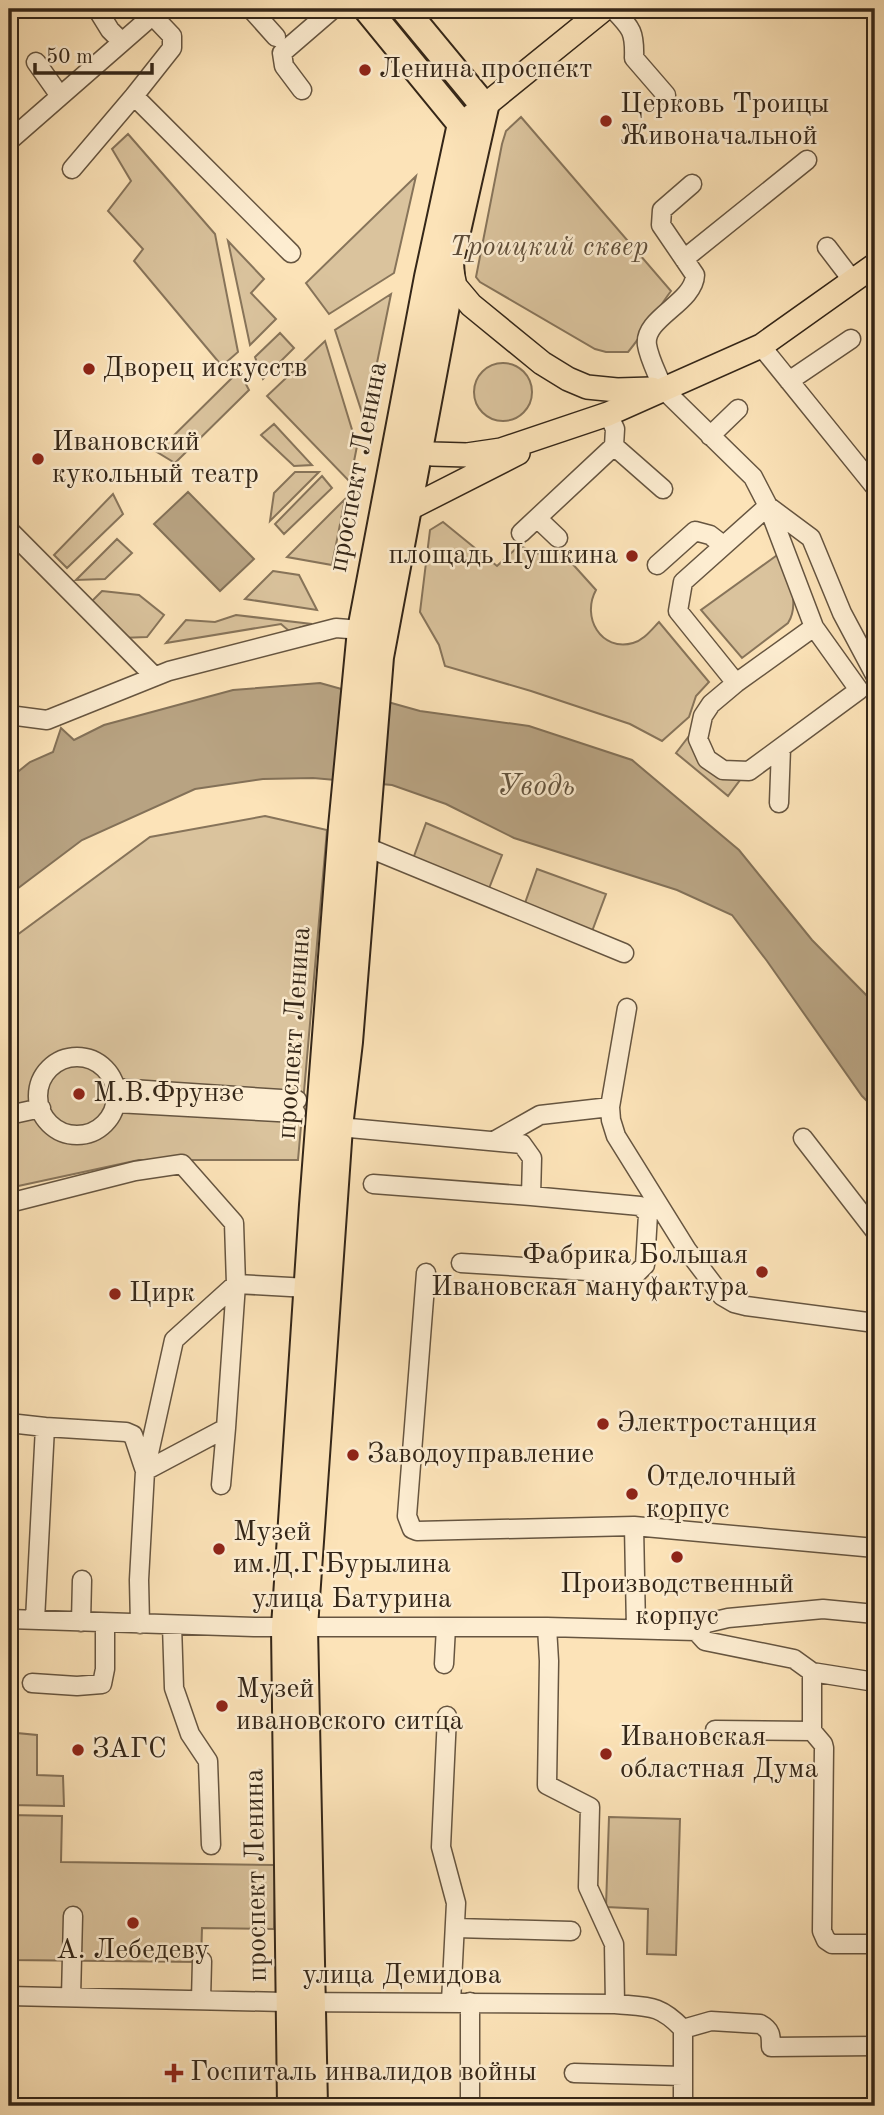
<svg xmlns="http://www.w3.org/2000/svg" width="884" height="2115" viewBox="0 0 884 2115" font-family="'Old Standard TT',serif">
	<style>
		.green { fill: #dac39d; stroke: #87745a; stroke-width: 2 }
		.water { fill: #b8a382; stroke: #837158; stroke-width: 2 }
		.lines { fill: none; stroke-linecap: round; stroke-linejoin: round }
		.minor-casing { stroke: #665540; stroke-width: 21 }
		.major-casing { stroke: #342618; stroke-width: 26 }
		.highway-casing { stroke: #342618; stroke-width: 30 }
		.minor { stroke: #fdedd1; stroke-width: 18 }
		.major { stroke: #fce3b8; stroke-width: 23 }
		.highway { stroke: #fce3b8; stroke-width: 26 }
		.poi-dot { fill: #8f2418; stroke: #fdedd1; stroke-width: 2.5 }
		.labels { text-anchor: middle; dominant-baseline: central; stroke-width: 5; stroke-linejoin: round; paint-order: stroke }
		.poi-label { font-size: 28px; fill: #342618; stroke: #fdedd1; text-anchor: start }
		.park-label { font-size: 28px; font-style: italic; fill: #5e4d39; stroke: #fdedd1 }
		.street-label { font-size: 28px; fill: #342618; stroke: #fdedd1 }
		.water-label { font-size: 30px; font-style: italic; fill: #62523d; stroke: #fdedd1 }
	</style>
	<rect width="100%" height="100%" fill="#fce3b8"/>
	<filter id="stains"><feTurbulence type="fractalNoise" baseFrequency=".00286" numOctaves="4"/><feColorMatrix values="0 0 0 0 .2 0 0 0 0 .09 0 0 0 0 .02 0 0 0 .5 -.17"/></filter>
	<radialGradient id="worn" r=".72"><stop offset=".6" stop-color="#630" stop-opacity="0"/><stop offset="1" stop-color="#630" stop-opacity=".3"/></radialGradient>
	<path class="green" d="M 521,117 L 671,291 C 656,311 644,333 628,352 L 606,352 L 595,349 L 480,282 L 476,277 L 502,144 L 506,131 Z
		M 128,134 L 215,234 L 238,352 L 222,366 L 134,261 L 143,249 L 108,211 L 131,181 L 112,149 Z
		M 416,176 L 394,273 L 329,314 L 306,283 Z
		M 228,241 L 264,279 L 251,293 L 276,319 L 250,345 Z
		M 391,294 L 365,422 L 335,330 Z
		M 280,333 L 294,348 L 263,379 L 255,357 Z
		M 325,341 L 357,446 L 350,482 L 267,396 Z
		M474 392a29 29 0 1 1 58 0a29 29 0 1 1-58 0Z
		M 239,371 L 249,390 L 175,463 L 157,452 Z
		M 274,424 L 312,465 L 294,466 L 261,435 Z
		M 295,472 L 319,472 L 270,521 L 274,493 Z
		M 322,476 L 332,488 L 284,534 L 275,524 Z
		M 113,494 L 123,514 L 67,568 L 54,555 Z
		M 345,499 L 332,565 L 287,557 Z
		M 443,522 L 497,566 L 520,545 C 534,555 544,557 560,550 L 596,590 C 581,617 601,652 633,643 C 644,640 651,630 659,622 L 709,682 L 696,696 L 689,717 L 662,741 L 630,724 L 531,691 L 445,666 L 439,645 L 420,612 L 430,530 Z
		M 117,539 L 132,553 L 105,579 L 76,580 Z
		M 780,553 C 787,574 801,603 788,623 L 742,658 L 701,610 Z
		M 273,571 L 299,575 L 317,610 L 245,599 Z
		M 102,591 L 139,595 L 164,615 L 147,637 L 121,638 L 89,604 Z
		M 236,615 L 312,624 L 289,631 L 281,624 L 166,643 L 186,620 L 215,622 Z
		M 692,732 L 728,777 L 740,780 L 728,796 L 676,753 Z
		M 265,816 L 327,830 L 298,1160 L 139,1160 L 9,1188 L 9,941 L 150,837 Z
		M 426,823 L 502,855 L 488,891 L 413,859 Z
		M 537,869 L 606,894 L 591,934 L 524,906 Z
		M 9,1674 L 17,1675 L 17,1733 L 37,1735 L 37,1775 L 63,1776 L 64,1806 L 9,1805 Z
		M 9,1815 L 62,1816 L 61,1862 L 275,1865 L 274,1929 L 202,1928 L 201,1962 L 9,1960 Z
		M 609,1817 L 680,1819 L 676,1955 L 647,1954 L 648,1909 L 606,1907 Z"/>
	<path class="water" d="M 188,492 L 254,559 L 220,591 L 154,524 Z
		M 320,683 L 420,711 L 529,726 L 632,760 L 739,850 L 812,940 L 875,1004 L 875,1109 L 862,1096 L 767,961 L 732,915 L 677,890 L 514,838 L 446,804 L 392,785 L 313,778 L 263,779 L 195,789 L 82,840 L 9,895 L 9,779 L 30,762 L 53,752 L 61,728 L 74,740 L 104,725 L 233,690 Z"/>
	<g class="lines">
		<g class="minor-casing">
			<path id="minor" d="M 97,9 L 110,30 L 122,42
				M 251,9 L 276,37
				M 613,9 C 631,28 635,31 634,58 L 666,95
				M 36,62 L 60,96
				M 302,90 L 284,66 L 282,53 L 333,9
				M 134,96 L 291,253
				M 9,141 L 160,9
				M 72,169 L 134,96 L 172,48 L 172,36 L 152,15
				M 827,247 L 853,281
				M 684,259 L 807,160
				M 761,346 L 875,487
				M 789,381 L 851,339
				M 662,386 C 657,373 649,358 647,345 C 643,318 694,303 695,275 L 661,225 L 662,210 L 692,184
				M 664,390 L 753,477 L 768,506 L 814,627 L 859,690 L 749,771 L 723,770 L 707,759 L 698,739 L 703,716 L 711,704 L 736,683 L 814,627
				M 710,436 L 738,409
				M 614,446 L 663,489
				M 537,518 L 558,538
				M 9,533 L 11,532 L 154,676
				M 521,533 L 614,446 L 615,429 L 608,414
				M 657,565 L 695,531 L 710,535 L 723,545
				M 736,683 L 678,611 L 683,582 L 768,506 L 811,538 L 842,613 L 875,675
				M 9,715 L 47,720 L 169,671 L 336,628 L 361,630
				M 779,803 L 781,748
				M 364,846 L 624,953
				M 627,1008 L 610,1107 L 611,1120 L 616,1136 L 687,1250 L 722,1296 L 734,1303 L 746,1306 L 875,1323
				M38 1096a39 39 0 1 1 78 0a39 39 0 1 1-78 0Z
				M 116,1088 L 297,1100
				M 116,1103 L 296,1113
				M 9,1115 L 41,1108
				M 339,1127 L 522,1144 L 532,1158 L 531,1196 L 373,1184
				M 803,1138 L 875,1231
				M 494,1141 L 540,1115 L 610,1107
				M 9,1203 L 135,1171 L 182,1164 L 234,1223 L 236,1284 L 226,1428 L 145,1471
				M 461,1263 L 636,1274 L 645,1265 L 648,1214 L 640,1206 L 531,1196
				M 426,1273 L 407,1516 L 412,1529 L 417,1531 L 634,1526
				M 9,1423 L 45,1427
				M 221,1485 L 226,1428
				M 9,1619 L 254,1627 L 547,1627 L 696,1631
				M 35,1620 L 45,1427 L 126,1432 L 133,1435 L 145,1471
				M 81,1622 L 82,1580
				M 140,1624 L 139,1580 L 145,1471 L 174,1340 L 236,1284 L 308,1288
				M 172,1625 L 174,1688 L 190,1734 L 208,1761 L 211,1845
				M 547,1627 L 549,1661 L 547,1785 L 590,1807 L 588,1887 L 614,1944 L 615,2004
				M 636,1629 L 634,1526 L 875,1548
				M 696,1631 L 705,1641 L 794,1659 L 812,1672 L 875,1682
				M 696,1631 L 707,1623 L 728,1618 L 823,1609 L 875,1614
				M 444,1664 L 446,1627
				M 812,1672 L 812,1731 L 823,1744 L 824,1748 L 822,1931 L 826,1940 L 832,1944 L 875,1944
				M 32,1683 L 77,1686 L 102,1684 L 105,1669 L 105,1623
				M 447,1716 L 441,1847 L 456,1903 L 451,2002
				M 715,1730 L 812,1731
				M 456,1928 L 571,1931
				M 9,1996 L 284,2002 L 615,2004 C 649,2007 659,2004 683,2029 L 683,2106
				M 71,1997 L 73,1916
				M 201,2000 L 202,1961
				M 683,2029 L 711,2021 L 760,2024 C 771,2030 771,2035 771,2047 L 875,2046
				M 574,2073 L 683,2076
				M 470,2106 L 470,2002"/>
		</g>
		<g class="major-casing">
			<path id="major" d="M 472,116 L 604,9
				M 451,267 L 455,286 L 471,305 L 542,363 L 568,379 L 587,387 L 617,390 L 652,389
				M 400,449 L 432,454 L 467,455 L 501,450 L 608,414 L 761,346 L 875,265
				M 408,509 L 518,453"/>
		</g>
		<g class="highway-casing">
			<path id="highway" d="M 291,2106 L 285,1627 L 313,1205 L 342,827 L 361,630 L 428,277 L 461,124 L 367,9
				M 314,2106 L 304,1627 L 339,1127 L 349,1042 L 380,657 L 451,279 L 450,262 L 485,107 L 404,9"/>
		</g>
		<use href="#minor" class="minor"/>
		<use href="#major" class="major"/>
		<use href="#highway" class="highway"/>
	</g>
	<g class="poi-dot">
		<circle cx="365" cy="70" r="7"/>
		<circle cx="606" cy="121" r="7"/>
		<circle cx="89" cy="369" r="7"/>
		<circle cx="38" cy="459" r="7"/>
		<circle cx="632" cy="556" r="7"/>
		<circle cx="79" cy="1094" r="7"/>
		<circle cx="762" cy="1272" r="7"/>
		<circle cx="115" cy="1294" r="7"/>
		<circle cx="603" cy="1424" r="7"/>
		<circle cx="353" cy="1455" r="7"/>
		<circle cx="632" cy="1494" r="7"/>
		<circle cx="219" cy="1549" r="7"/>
		<circle cx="677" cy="1557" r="7"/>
		<circle cx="222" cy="1706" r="7"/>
		<circle cx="78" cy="1750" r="7"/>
		<circle cx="606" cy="1754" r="7"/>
		<circle cx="133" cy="1923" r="7"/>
		<path d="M170.5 2062.5h7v7h7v7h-7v7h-7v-7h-7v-7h7z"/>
	</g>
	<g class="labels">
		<g class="poi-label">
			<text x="379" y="70">Ленина проспект</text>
			<text x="620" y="105">Церковь Троицы<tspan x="620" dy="32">Живоначальной</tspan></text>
			<text x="103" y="369">Дворец искусств</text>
			<text x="52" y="443">Ивановский<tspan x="52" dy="32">кукольный театр</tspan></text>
			<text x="618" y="556" text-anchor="end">площадь Пушкина</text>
			<text x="93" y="1094">М.В.Фрунзе</text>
			<text x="748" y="1256" text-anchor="end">Фабрика Большая<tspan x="748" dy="32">Ивановская мануфактура</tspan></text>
			<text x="129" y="1294">Цирк</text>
			<text x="617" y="1424">Электростанция</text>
			<text x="367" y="1455">Заводоуправление</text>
			<text x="646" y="1478">Отделочный<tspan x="646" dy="32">корпус</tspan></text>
			<text x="233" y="1533">Музей<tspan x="233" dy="32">им.Д.Г.Бурылина</tspan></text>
			<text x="677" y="1585" text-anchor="middle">Производственный<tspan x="677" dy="32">корпус</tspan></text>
			<text x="236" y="1690">Музей<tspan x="236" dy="32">ивановского ситца</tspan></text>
			<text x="620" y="1738">Ивановская<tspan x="620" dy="32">областная Дума</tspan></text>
			<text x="92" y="1750">ЗАГС</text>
			<text x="133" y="1951" text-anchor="middle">А. Лебедеву</text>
			<text x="190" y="2073">Госпиталь инвалидов войны</text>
		</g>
		<g class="park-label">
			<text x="549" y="248">Троицкий сквер</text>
		</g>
		<g class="street-label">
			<text transform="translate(359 467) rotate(-79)">проспект Ленина</text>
			<text transform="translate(295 1033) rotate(-86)">проспект Ленина</text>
			<text x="352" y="1600">улица Батурина</text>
			<text transform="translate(257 1875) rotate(-91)">проспект Ленина</text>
			<text x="402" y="1976">улица Демидова</text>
		</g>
		<g class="water-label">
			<text x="536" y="787">Уводь</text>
		</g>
	</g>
	<rect width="884" height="2115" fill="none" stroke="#fce3b8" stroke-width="35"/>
	<rect x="10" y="10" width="863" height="2094" fill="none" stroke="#342618" stroke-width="3.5"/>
	<rect x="18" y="18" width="849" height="2080" fill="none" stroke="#342618" stroke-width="2"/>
	<path d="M35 63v10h117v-10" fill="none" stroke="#342618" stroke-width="3.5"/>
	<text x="46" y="63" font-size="21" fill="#342618" stroke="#fdedd1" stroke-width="5" paint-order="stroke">50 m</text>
	<rect width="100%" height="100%" filter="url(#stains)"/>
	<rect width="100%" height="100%" fill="url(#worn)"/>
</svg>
